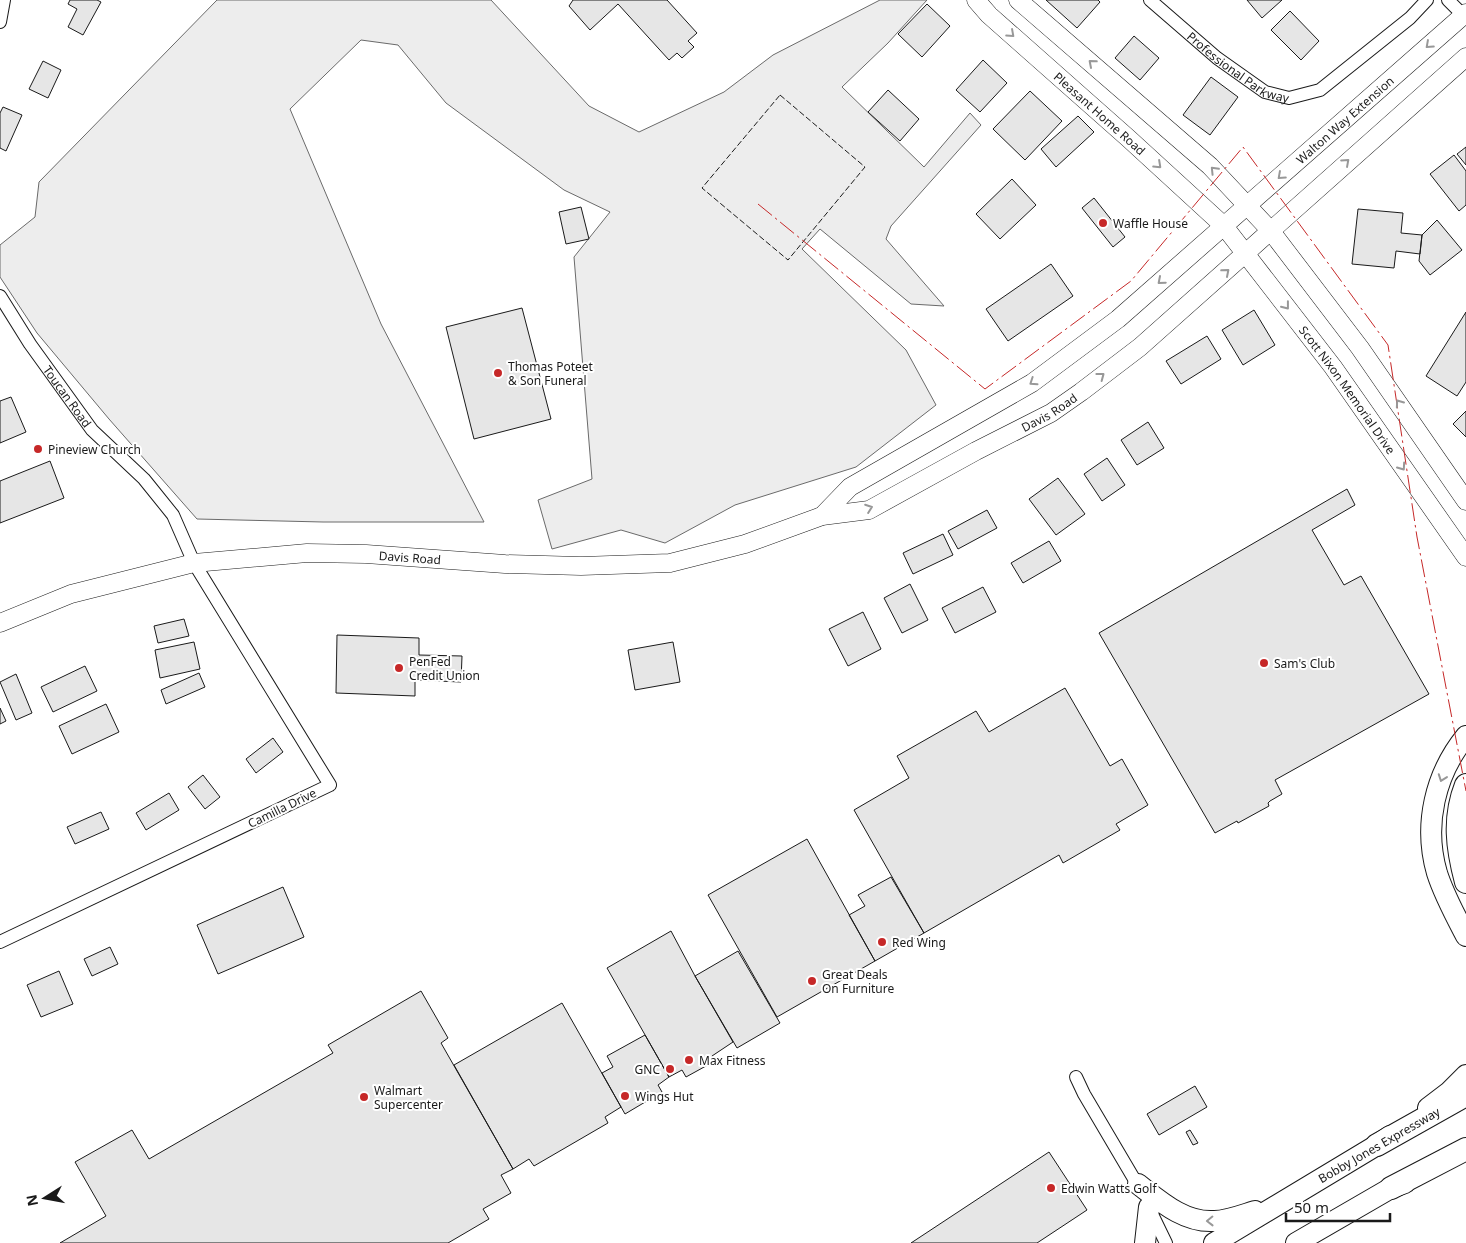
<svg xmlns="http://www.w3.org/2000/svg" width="1466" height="1243" viewBox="0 0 1466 1243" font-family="'Noto Sans',sans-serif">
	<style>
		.green { fill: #ededed; stroke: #6a6a6a }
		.building { fill: #e6e6e6; stroke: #1a1a1a }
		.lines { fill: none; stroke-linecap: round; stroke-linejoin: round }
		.minor-casing { stroke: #1a1a1a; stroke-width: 14 }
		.secondary-casing { stroke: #1a1a1a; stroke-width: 19 }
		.primary-casing { stroke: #1a1a1a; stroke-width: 22 }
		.motorway-casing { stroke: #1a1a1a; stroke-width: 24 }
		.minor { stroke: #fff; stroke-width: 12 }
		.secondary { stroke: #fff; stroke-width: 18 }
		.primary { stroke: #fff; stroke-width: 20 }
		.motorway { stroke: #fff; stroke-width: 22 }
		.fence { stroke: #1a1a1a; stroke-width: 1; stroke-dasharray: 6 2.5; stroke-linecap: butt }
		.power { stroke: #c62828; stroke-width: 1; stroke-dasharray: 18 4 2.5 4; stroke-linecap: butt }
		.oneway { stroke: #989898 }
		.poi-dot { fill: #c62828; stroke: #fff; stroke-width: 2 }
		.labels { text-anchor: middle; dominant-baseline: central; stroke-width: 4; stroke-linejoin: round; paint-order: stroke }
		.street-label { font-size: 12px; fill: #1a1a1a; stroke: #fff }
		.poi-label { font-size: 12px; fill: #1a1a1a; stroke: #fff; text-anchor: start }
	</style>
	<rect width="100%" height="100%" fill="#fff"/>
	<path class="green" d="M 217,0 L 491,0 L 589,106 L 639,132 L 724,92 L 773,55 L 880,0 L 927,0 L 888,43 L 842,87 L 924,167 L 970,113 L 981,125 L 891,226 L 886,239 L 944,306 L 911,304 L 820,229 L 802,249 L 906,350 L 936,405 L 856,467 L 735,505 L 665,543 L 621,530 L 552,549 L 538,500 L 592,479 L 574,257 L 610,212 L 564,190 L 446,103 L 398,45 L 361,40 L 290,109 L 381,324 L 484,522 L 323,522 L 197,519 L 109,419 L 37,333 L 0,277 L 0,245 L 35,217 L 39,182 Z"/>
	<path class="building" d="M 70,0 L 97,0 L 101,2 L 83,35 L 68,27 L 77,9 L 68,4 Z
		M 573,0 L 667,0 L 697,33 L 688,41 L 694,47 L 682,58 L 677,53 L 669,60 L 618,4 L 590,30 L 569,6 Z
		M 1046,0 L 1098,0 L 1100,2 L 1077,28 Z
		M 1247,0 L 1282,0 L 1262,18 Z
		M 927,4 L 950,26 L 922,57 L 898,34 Z
		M 1290,11 L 1319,41 L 1301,60 L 1271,30 Z
		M 1134,36 L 1159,58 L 1140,80 L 1115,58 Z
		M 983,60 L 1007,83 L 980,112 L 956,90 Z
		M 43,61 L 61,70 L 48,98 L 29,89 Z
		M 1211,77 L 1238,97 L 1210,135 L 1183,115 Z
		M 888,90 L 919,119 L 900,141 L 868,112 Z
		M 1030,91 L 1062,121 L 1025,160 L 993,129 Z
		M 3,107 L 22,115 L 6,151 L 0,148 L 0,113 Z
		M 1078,116 L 1094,132 L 1056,167 L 1041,149 Z
		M 1466,147 L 1466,165 L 1457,154 Z
		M 1454,155 L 1466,171 L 1466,205 L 1459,211 L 1430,174 Z
		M 1012,179 L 1036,205 L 1000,239 L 976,214 Z
		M 1094,198 L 1125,237 L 1113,247 L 1082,208 Z
		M 581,207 L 589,239 L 566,244 L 559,212 Z
		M 1358,209 L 1403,213 L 1401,233 L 1422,235 L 1420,254 L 1396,251 L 1394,268 L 1352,264 Z
		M 1437,220 L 1462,250 L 1430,275 L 1419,261 L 1422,235 Z
		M 1051,264 L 1073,296 L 1008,341 L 986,309 Z
		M 522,308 L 551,419 L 474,439 L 446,327 Z
		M 1254,310 L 1275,345 L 1243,365 L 1222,330 Z
		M 1466,312 L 1466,382 L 1457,396 L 1426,376 Z
		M 1207,336 L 1221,359 L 1181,384 L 1166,361 Z
		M 11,397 L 26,432 L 0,443 L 0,401 Z
		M 1466,411 L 1466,437 L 1453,424 Z
		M 1148,422 L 1164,448 L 1137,465 L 1121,440 Z
		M 1107,458 L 1125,485 L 1102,501 L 1084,474 Z
		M 50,461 L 64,498 L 0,523 L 0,481 Z
		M 1058,478 L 1085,514 L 1056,535 L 1029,499 Z
		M 1347,489 L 1355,505 L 1312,530 L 1344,585 L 1361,576 L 1429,694 L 1275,780 L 1282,794 L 1270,801 L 1268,803 L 1269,806 L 1238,823 L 1237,821 L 1215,833 L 1099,633 Z
		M 987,510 L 997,528 L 958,549 L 948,531 Z
		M 943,534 L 953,555 L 913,574 L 903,553 Z
		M 1049,541 L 1061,561 L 1023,583 L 1011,563 Z
		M 910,584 L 928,620 L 902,633 L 884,598 Z
		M 983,587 L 996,612 L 955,633 L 942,608 Z
		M 863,612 L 881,649 L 848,666 L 829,629 Z
		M 184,619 L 189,636 L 158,643 L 154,626 Z
		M 337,635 L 419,638 L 419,655 L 462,656 L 461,682 L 415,680 L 415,696 L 336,693 Z
		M 194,642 L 200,669 L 160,678 L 155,650 Z
		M 673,642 L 680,682 L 635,690 L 628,650 Z
		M 85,666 L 97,691 L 53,712 L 41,687 Z
		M 199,673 L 205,687 L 166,704 L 161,690 Z
		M 16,674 L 32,713 L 16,720 L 0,682 Z
		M 1065,688 L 1110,766 L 1122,759 L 1148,805 L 1116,824 L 1120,830 L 1063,863 L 1059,855 L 924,933 L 854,810 L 909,778 L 897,756 L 976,711 L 989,732 Z
		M 106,704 L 119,732 L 72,754 L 59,726 Z
		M 0,708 L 6,721 L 0,724 Z
		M 273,738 L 283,752 L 256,773 L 246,759 Z
		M 203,775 L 220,797 L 205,809 L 188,787 Z
		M 169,793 L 179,810 L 146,830 L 136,813 Z
		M 101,812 L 109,829 L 75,844 L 67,827 Z
		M 807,839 L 875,961 L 777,1017 L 708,895 Z
		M 891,877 L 924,933 L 875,961 L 849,915 L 865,906 L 858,895 Z
		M 283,887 L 304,937 L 218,974 L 197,925 Z
		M 671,931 L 695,976 L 733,1042 L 712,1056 L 715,1061 L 686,1077 L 682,1070 L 669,1077 L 607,968 Z
		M 110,947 L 118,964 L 92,976 L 84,959 Z
		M 738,951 L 780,1023 L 737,1048 L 695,976 Z
		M 59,971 L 73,1004 L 41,1017 L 27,985 Z
		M 421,991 L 448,1038 L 441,1043 L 513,1169 L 501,1175 L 511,1193 L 483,1209 L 489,1219 L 448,1243 L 60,1243 L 106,1216 L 75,1162 L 132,1130 L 149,1159 L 333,1053 L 328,1045 Z
		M 562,1003 L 621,1107 L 605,1117 L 608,1123 L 534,1166 L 529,1159 L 513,1169 L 454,1065 Z
		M 645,1035 L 669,1077 L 658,1085 L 662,1092 L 625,1114 L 602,1073 L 613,1067 L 607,1056 Z
		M 1195,1086 L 1207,1107 L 1159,1135 L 1147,1114 Z
		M 1190,1130 L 1198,1143 L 1193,1145 L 1186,1132 Z
		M 1049,1152 L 1087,1210 L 1037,1243 L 911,1243 Z"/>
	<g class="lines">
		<g class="minor-casing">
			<g id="minor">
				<path id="s1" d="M 1150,0 L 1217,58 L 1265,92 L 1289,98 L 1320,90 L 1410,18 L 1427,0"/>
				<path d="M 1448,0 L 1463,15"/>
				<path d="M 0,22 L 4,0"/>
				<path id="s2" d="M 0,296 L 30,344 L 92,430 L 144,479 L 173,515 L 194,563 L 330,785 L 0,942"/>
				<path d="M 1076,1077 L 1084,1094 L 1140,1189"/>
				<path d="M 1150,1210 L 1166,1243"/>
			</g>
		</g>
		<g class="secondary-casing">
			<g id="secondary">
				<path id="s3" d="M 976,0 L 989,15 L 1128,138 L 1224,226 L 1333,367 L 1466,557"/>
				<path d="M 1018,0 L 1210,166 L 1270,230 L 1360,348 L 1466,501"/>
				<path id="s4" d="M 822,516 L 850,487 L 1032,383 L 1118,319 L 1466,13"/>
				<path id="s5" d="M 0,623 L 71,594 L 194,563 L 307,553 L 366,554 L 505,564 L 581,566 L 670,563 L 745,544 L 822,516 L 869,510 L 976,451 L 1051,413 L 1081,392 L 1140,347 L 1466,57"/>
			</g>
		</g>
		<g class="primary-casing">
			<path id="primary" d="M 1466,736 C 1435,774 1423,825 1437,873 C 1444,895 1455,915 1466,936
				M 1428,1108 L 1449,1092 L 1466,1075
				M 1138,1184 C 1160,1201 1184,1223 1214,1221 C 1227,1221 1242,1215 1255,1211
				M 1145,1243 L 1149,1207
				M 1214,1243 L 1377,1145 L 1390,1136
				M 1296,1243 L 1391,1188 L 1405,1183"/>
		</g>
		<g class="motorway-casing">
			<path id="motorway" d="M 1466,785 C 1453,818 1457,848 1466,882
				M 1377,1145 L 1466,1095
				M 1391,1188 L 1466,1149"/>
		</g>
		<use href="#minor" class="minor"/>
		<use href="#secondary" class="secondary"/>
		<use href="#primary" class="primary"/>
		<use href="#motorway" class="motorway"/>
		<path class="fence" d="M 780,95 L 865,167 L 788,260 L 702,188 Z"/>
		<path class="power" d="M 758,204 L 985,389 L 1131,281 L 1243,147 L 1388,345 L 1417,537 L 1466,791"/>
	</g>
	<defs><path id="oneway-chevron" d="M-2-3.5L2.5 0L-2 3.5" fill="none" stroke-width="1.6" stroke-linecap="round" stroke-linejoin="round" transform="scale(1.25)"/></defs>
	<g class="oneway">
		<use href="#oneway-chevron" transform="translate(1011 34) rotate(42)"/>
		<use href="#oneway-chevron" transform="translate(1429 45) rotate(138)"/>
		<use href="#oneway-chevron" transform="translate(1092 63) rotate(-139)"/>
		<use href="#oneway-chevron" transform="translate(1346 162) rotate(-42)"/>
		<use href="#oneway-chevron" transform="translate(1158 165) rotate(43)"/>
		<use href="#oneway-chevron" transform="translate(1214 170) rotate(-134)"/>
		<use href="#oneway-chevron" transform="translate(1281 176) rotate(138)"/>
		<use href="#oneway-chevron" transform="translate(1226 272) rotate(-41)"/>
		<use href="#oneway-chevron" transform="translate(1161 281) rotate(139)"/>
		<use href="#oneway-chevron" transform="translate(1286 306) rotate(52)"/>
		<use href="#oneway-chevron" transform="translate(1101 376) rotate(-37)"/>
		<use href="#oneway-chevron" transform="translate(1033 382) rotate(146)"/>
		<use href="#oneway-chevron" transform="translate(1399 403) rotate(-125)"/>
		<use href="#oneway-chevron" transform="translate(1402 467) rotate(55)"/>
		<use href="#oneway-chevron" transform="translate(869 508) rotate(-20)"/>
		<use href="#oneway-chevron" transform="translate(1442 778) rotate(110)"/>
		<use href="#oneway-chevron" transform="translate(1210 1221) rotate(179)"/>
	</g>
	<g class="poi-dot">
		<circle cx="1103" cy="223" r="5"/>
		<circle cx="498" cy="373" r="5"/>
		<circle cx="38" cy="449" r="5"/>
		<circle cx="1264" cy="663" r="5"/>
		<circle cx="399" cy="668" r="5"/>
		<circle cx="882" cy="942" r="5"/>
		<circle cx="812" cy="981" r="5"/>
		<circle cx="689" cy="1060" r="5"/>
		<circle cx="670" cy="1069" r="5"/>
		<circle cx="625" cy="1096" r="5"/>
		<circle cx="364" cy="1097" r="5"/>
		<circle cx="1051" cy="1188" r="5"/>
	</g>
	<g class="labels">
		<g class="street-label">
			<text stroke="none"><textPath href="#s1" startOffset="112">Professional Parkway</textPath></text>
			<text stroke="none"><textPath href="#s3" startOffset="168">Pleasant Home Road</textPath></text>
			<text stroke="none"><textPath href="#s4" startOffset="659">Walton Way Extension</textPath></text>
			<text stroke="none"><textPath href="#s3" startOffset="541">Scott Nixon Memorial Drive</textPath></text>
			<text stroke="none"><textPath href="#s2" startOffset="121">Toucan Road</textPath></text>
			<text stroke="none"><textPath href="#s5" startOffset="1092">Davis Road</textPath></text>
			<text stroke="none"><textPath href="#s5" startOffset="420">Davis Road</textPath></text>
			<text transform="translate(282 808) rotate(-26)">Camilla Drive</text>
			<text transform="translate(1379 1145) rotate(-30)">Bobby Jones Expressway</text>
		</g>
		<g class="poi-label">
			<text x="1113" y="223">Waffle House</text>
			<text x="508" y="366">Thomas Poteet<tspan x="508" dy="14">&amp; Son Funeral</tspan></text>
			<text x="48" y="449">Pineview Church</text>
			<text x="409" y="661">PenFed<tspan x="409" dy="14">Credit Union</tspan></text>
			<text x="1274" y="663">Sam's Club</text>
			<text x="892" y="942">Red Wing</text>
			<text x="822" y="974">Great Deals<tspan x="822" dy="14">On Furniture</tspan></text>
			<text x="699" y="1060">Max Fitness</text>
			<text x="660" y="1069" text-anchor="end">GNC</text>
			<text x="374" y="1090">Walmart<tspan x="374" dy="14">Supercenter</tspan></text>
			<text x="635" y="1096">Wings Hut</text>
			<text x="1061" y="1188">Edwin Watts Golf</text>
		</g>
	</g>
	<g transform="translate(45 1198) rotate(259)" stroke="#ffffff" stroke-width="4" paint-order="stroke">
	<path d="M0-4L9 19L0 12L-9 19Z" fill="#1a1a1a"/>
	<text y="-8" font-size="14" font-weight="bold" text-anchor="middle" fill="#1a1a1a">N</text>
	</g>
	<path d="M1286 1213v8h104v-8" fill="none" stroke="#1a1a1a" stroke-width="2.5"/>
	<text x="1294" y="1213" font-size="15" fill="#1a1a1a" stroke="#ffffff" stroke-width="4" paint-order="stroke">50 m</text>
</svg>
